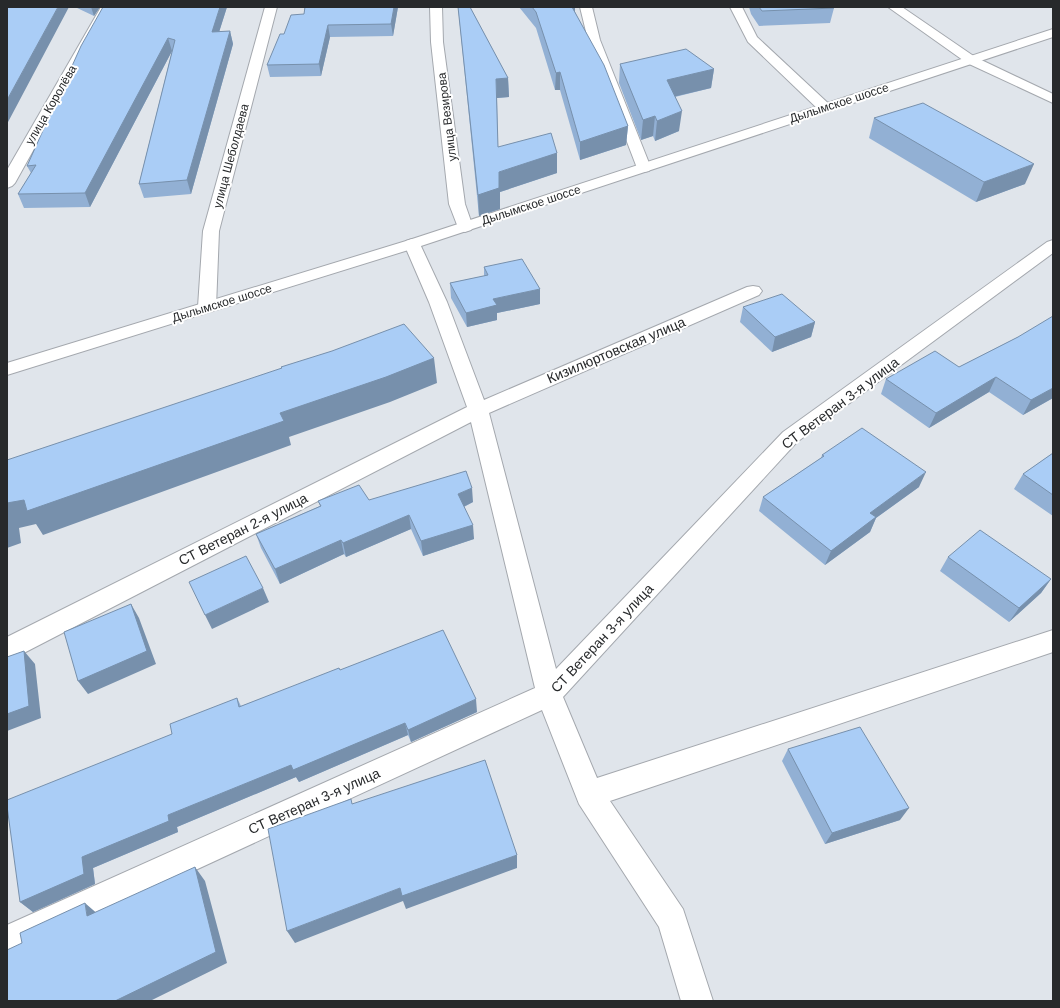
<svg xmlns="http://www.w3.org/2000/svg" width="1060" height="1008" viewBox="0 0 1060 1008" font-family="Helvetica,sans-serif">
	<style>
		.lines { fill: none; stroke-linecap: round; stroke-linejoin: round }
		.minor-casing { stroke: #a4a8ae; stroke-width: 2 }
		.secondary-casing { stroke: #a4a8ae; stroke-width: 2 }
		.minor { fill: #fff; fill-rule: evenodd }
		.secondary { fill: #fff; fill-rule: evenodd }
		.wall { fill: #92b0d4 }
		.shaded-wall { fill: #7790ac }
		.building { fill: #aacdf6; stroke: #7790ac }
		.labels { text-anchor: middle; dominant-baseline: central; stroke-width: 4; stroke-linejoin: round; paint-order: stroke }
		.far-street-label { font-size: 12px; fill: #27292b; stroke: #fff }
		.street-label { font-size: 14px; fill: #27292b; stroke: #fff }
	</style>
	<rect width="100%" height="100%" fill="#e0e5eb"/>
	<g class="lines">
		<g class="minor-casing">
			<path id="minor" d="M 101,7 L 113,7 L 15,183 L 12,186 L 7,188 L 7,170 Z
				M 265,7 L 277,7 L 219,231 L 216,307 L 213,311 L 207,312 L 201,311 L 198,307 L 203,231 Z
				M 430,7 L 442,7 L 443,42 L 465,204 L 473,227 L 471,230 L 465,232 L 459,230 L 449,204 L 431,42 Z
				M 580,7 L 592,7 L 600,40 L 651,168 L 649,171 L 644,172 L 639,171 L 637,168 L 588,40 Z
				M 730,7 L 742,7 L 757,37 L 830,105 L 832,108 L 830,111 L 820,111 L 748,42 Z
				M 888,7 L 902,7 L 975,57 L 1053,94 L 1053,103 L 967,63 Z
				M 412,239 L 418,241 L 420,244 L 447,302 L 484,400 L 747,287 L 753,286 L 759,287 L 762,291 L 759,295 L 489,413 L 556,669 L 783,432 L 1047,242 L 1053,240 L 1053,253 L 797,442 L 563,697 L 597,778 L 1053,630 L 1053,652 L 610,801 L 683,909 L 713,1001 L 681,1001 L 659,927 L 579,804 L 542,710 L 7,957 L 7,925 L 535,688 L 471,422 L 16,657 L 7,660 L 7,637 L 467,407 L 429,302 L 404,244 L 406,241 Z"/>
		</g>
		<g class="secondary-casing">
			<path id="secondary" d="M 1053,29 L 1053,37 L 418,247 L 7,375 L 7,363 L 406,241 Z"/>
		</g>
		<use href="#minor" class="minor"/>
		<use href="#secondary" class="secondary"/>
	</g>
	<path class="wall" d="M 75,7 L 100,7 L 94,16 Z
		M 103,7 L 227,7 L 219,32 L 230,31 L 233,44 L 191,194 L 144,198 L 139,184 L 172,51 L 90,207 L 24,208 L 18,194 L 31,173 L 27,166 Z
		M 305,7 L 398,7 L 393,36 L 330,37 L 321,76 L 270,77 L 267,65 L 284,34 L 304,14 Z
		M 458,7 L 470,7 L 508,78 L 509,97 L 497,98 L 498,147 L 557,153 L 557,173 L 500,192 L 500,209 L 479,216 Z
		M 519,7 L 575,7 L 575,12 L 628,126 L 626,145 L 580,160 L 560,90 L 555,90 L 536,28 Z
		M 749,7 L 833,7 L 834,8 L 830,23 L 759,26 L 751,14 Z
		M 620,64 L 714,69 L 711,88 L 675,97 L 679,131 L 655,141 L 653,136 L 641,140 L 619,83 Z
		M 874,118 L 1025,184 L 976,202 L 869,138 Z
		M 484,267 L 540,304 L 497,313 L 497,320 L 467,327 L 451,298 L 450,283 L 484,276 Z
		M 743,307 L 815,322 L 811,337 L 772,352 L 740,322 Z
		M 1018,337 L 1053,398 L 1023,415 L 989,392 L 929,428 L 881,394 L 886,379 L 959,367 Z
		M 1053,453 L 1053,516 L 1014,489 L 1023,474 Z
		M 822,455 L 919,487 L 876,518 L 870,532 L 825,565 L 759,511 L 763,497 L 821,458 Z
		M 369,500 L 473,502 L 464,507 L 474,539 L 423,556 L 411,529 L 346,557 L 344,554 L 280,584 L 261,548 L 256,534 L 320,506 L 318,501 Z
		M 948,557 L 1051,579 L 1041,593 L 1009,622 L 940,571 Z
		M 340,670 L 477,712 L 411,742 L 408,735 L 299,782 L 296,777 L 177,827 L 178,832 L 93,868 L 95,884 L 33,912 L 20,902 L 172,734 L 237,698 L 241,706 Z
		M 788,749 L 900,820 L 825,844 L 782,761 Z"/>
	<path class="shaded-wall" d="M 58,7 L 69,7 L 7,124 L 7,100 Z
		M 91,7 L 100,7 L 94,16 Z
		M 220,7 L 227,7 L 215,45 L 212,32 Z
		M 394,7 L 398,7 L 393,36 L 391,24 Z
		M 567,7 L 575,7 L 575,13 Z
		M 328,25 L 330,37 L 321,76 L 319,64 Z
		M 230,31 L 233,44 L 191,194 L 187,180 Z
		M 168,38 L 172,51 L 90,207 L 85,193 Z
		M 714,69 L 711,88 L 664,99 L 667,80 Z
		M 560,72 L 560,90 L 555,90 L 556,73 Z
		M 508,78 L 509,97 L 497,98 L 496,79 Z
		M 682,111 L 679,131 L 655,141 L 657,121 Z
		M 655,116 L 653,136 L 641,140 L 643,120 Z
		M 628,126 L 626,145 L 580,160 L 580,142 Z
		M 557,153 L 557,173 L 500,192 L 500,209 L 479,216 L 478,195 L 499,172 Z
		M 1034,164 L 1025,184 L 976,202 L 984,182 Z
		M 540,289 L 540,304 L 497,313 L 497,320 L 467,327 L 466,313 L 493,299 Z
		M 815,322 L 811,337 L 772,352 L 775,337 Z
		M 434,358 L 437,383 L 390,402 L 289,437 L 291,445 L 43,535 L 36,524 L 19,528 L 21,543 L 7,548 L 7,503 L 280,413 Z
		M 996,377 L 989,392 L 929,428 L 936,413 Z
		M 1053,388 L 1053,398 L 1023,415 L 1031,400 Z
		M 926,472 L 919,487 L 876,518 L 870,532 L 825,565 L 831,551 L 870,513 Z
		M 472,488 L 473,502 L 459,509 L 458,494 Z
		M 409,515 L 411,529 L 346,557 L 343,543 Z
		M 473,525 L 474,539 L 423,556 L 421,541 Z
		M 341,540 L 344,554 L 280,584 L 275,569 Z
		M 1051,579 L 1041,593 L 1009,622 L 1019,608 Z
		M 263,588 L 269,602 L 212,629 L 205,615 Z
		M 131,604 L 139,618 L 156,664 L 88,694 L 78,681 Z
		M 24,651 L 35,664 L 41,718 L 7,731 L 7,714 Z
		M 476,699 L 477,712 L 411,742 L 408,730 Z
		M 405,723 L 408,735 L 299,782 L 296,777 L 177,827 L 178,832 L 93,868 L 95,884 L 33,912 L 20,902 L 82,857 L 168,815 L 291,765 Z
		M 909,808 L 900,820 L 825,844 L 832,833 Z
		M 517,855 L 517,868 L 406,909 L 403,901 L 295,943 L 287,931 L 400,888 Z
		M 195,867 L 205,881 L 227,963 L 150,1001 L 115,1001 Z
		M 85,903 L 100,916 L 87,916 Z"/>
	<path class="building" d="M 7,7 L 58,7 L 7,100 Z
		M 103,7 L 220,7 L 212,32 L 230,31 L 187,180 L 139,184 L 175,40 L 168,38 L 85,193 L 18,194 L 36,165 L 27,166 L 81,46 Z
		M 305,7 L 394,7 L 391,24 L 328,25 L 319,64 L 267,65 L 280,34 L 284,34 L 291,15 L 304,14 Z
		M 458,7 L 470,7 L 508,78 L 496,79 L 498,147 L 551,133 L 557,153 L 499,172 L 499,188 L 478,195 Z
		M 532,7 L 572,7 L 604,65 L 628,126 L 580,142 L 560,72 L 556,73 L 536,12 Z
		M 759,7 L 833,7 L 834,8 L 762,11 Z
		M 686,49 L 714,69 L 667,80 L 682,111 L 657,121 L 655,116 L 643,120 L 620,64 Z
		M 923,103 L 1034,164 L 984,182 L 874,118 Z
		M 522,259 L 540,289 L 493,299 L 497,305 L 466,313 L 450,283 L 488,275 L 484,267 Z
		M 782,294 L 815,322 L 775,337 L 743,307 Z
		M 1053,316 L 1053,388 L 1031,400 L 996,377 L 936,413 L 886,379 L 935,351 L 959,367 L 1018,337 Z
		M 404,324 L 434,358 L 386,377 L 280,413 L 284,421 L 27,511 L 24,500 L 7,503 L 7,460 L 282,368 L 281,367 L 332,351 Z
		M 862,428 L 926,472 L 870,513 L 876,517 L 831,551 L 763,497 L 824,456 L 822,455 Z
		M 1053,453 L 1053,495 L 1023,474 Z
		M 466,471 L 472,488 L 458,494 L 473,525 L 421,541 L 409,515 L 343,543 L 341,540 L 275,569 L 256,534 L 321,506 L 318,501 L 359,485 L 369,500 Z
		M 980,530 L 1051,579 L 1019,608 L 948,557 Z
		M 246,556 L 263,588 L 205,615 L 189,582 Z
		M 131,604 L 147,651 L 78,681 L 64,632 Z
		M 443,630 L 476,699 L 408,730 L 405,723 L 293,770 L 291,765 L 168,815 L 169,821 L 82,857 L 84,874 L 20,902 L 7,806 L 7,800 L 172,734 L 170,724 L 237,698 L 239,707 L 339,668 L 340,670 Z
		M 24,651 L 29,706 L 7,714 L 7,657 Z
		M 860,727 L 909,808 L 832,833 L 788,749 Z
		M 485,760 L 517,855 L 402,896 L 400,888 L 287,931 L 268,829 L 351,799 L 352,804 Z
		M 195,867 L 216,952 L 115,1001 L 7,1001 L 7,950 L 22,943 L 20,933 L 85,903 L 87,916 Z"/>
	<g class="labels">
		<g class="far-street-label">
			<text transform="translate(839 103) rotate(-18)">Дылымское шоссе</text>
			<text transform="translate(51 105) rotate(-60)">улица Королёва</text>
			<text transform="translate(447 117) rotate(-97)">улица Везирова</text>
			<text transform="translate(231 156) rotate(-75)">улица Шеболдаева</text>
			<text transform="translate(531 205) rotate(-18)">Дылымское шоссе</text>
			<text transform="translate(222 303) rotate(-17)">Дылымское шоссе</text>
		</g>
		<g class="street-label">
			<text transform="translate(616 350) rotate(-23)">Кизилюртовская улица</text>
			<text transform="translate(840 403) rotate(-37)">СТ Ветеран 3-я улица</text>
			<text transform="translate(243 529) rotate(-27)">СТ Ветеран 2-я улица</text>
			<text transform="translate(602 638) rotate(-47)">СТ Ветеран 3-я улица</text>
			<text transform="translate(314 801) rotate(-24)">СТ Ветеран 3-я улица</text>
		</g>
	</g>
	<rect width="1060" height="1008" fill="none" stroke="#27292b" stroke-width="16"/>
</svg>
